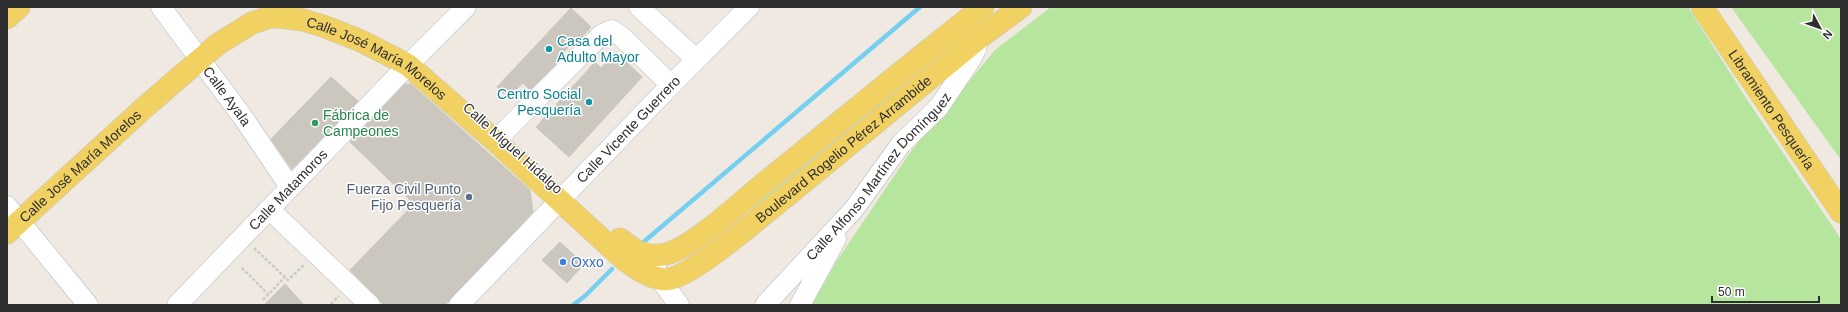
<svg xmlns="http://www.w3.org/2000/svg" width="1848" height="312" viewBox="0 0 1848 312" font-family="Arial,sans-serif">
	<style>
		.green { fill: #b6e59e }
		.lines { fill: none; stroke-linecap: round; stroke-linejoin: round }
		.stream { stroke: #75cff0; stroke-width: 4.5 }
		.building { fill: #cbc7bf; stroke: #cbc5ba }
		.minor-casing { stroke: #b4b7c1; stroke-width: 21 }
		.major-casing { stroke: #c9c9c9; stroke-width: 23 }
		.path { stroke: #c9c9c9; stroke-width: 2.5; stroke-dasharray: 3 2; stroke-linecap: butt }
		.minor { stroke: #fff; stroke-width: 20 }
		.major { stroke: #f2d163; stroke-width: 22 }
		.culture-dot { fill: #0f9aa8; stroke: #fff; stroke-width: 1.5 }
		.leisure-dot { fill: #2e9e5b; stroke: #fff; stroke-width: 1.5 }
		.service-dot { fill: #5c6f8a; stroke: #fff; stroke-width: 1.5 }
		.shop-dot { fill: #3f7fe0; stroke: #fff; stroke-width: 1.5 }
		.labels { text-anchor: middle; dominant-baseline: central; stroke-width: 3; stroke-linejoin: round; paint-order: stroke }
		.culture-label { font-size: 14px; fill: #0d838f; stroke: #fff; text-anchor: start }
		.street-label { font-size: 14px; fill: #2e2e2e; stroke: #fff }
		.leisure-label { font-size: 14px; fill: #27864d; stroke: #fff; text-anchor: start }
		.service-label { font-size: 14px; fill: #4e5e75; stroke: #fff; text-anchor: end }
		.shop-label { font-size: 14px; fill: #366cbe; stroke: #fff; text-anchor: start }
	</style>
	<rect width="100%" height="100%" fill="#efe9e1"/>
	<path class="green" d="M 1051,7 L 1688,7 L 1748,101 L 1841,239 L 1841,305 L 812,305 L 836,262 L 911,151 L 995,50 Z
		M 1731,7 L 1841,7 L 1841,160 Z
		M 911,82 L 748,214 L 762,195 L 890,92 Z"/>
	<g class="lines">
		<path class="stream" d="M 640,245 L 920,7
			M 573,305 L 585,296 L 612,269"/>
	</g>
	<path class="building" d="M 571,8 L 591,27 L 581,38 L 579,36 L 555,61 L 557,63 L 530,90 L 523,83 L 508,98 L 497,87 Z
		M 616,52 L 642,77 L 569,157 L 536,127 L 595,62 L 601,68 Z
		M 331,77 L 358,101 L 292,169 L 271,139 Z
		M 405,84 L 411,84 L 530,190 L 533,212 L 445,305 L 384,305 L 350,270 L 414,204 L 350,142 Z
		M 560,242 L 584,264 L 567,283 L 542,260 Z
		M 285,284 L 304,305 L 264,305 Z"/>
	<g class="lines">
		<g class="minor-casing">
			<g id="minor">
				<path id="s1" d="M 161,7 L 242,116 L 290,187"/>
				<path d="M 639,7 L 696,59"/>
				<path d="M 495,141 L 602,34 L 612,30 L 622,37 L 671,85"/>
				<path d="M 7,206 L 88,305"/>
				<path d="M 269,209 L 370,305"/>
				<path d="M 655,266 L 660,279 L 679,305"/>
				<path id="s2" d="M 177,305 L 408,65 L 466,7"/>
				<path id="s3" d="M 459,305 L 671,85 L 749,7"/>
				<path id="s4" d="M 765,305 L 854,209 L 901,144 L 939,107 L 970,61 L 976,49 L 979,38"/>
				<path d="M 800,305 L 836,239"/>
			</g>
		</g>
		<g class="major-casing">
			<g id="major">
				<path id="s5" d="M 1702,7 L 1841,212"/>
				<path d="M 7,18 L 19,7"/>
				<path id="s6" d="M 7,233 L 145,107 L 218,44 L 252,23 L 270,17 L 279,17 L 303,20 L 323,26 L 361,41 L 408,65 L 495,141 L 620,256 C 631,265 651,281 668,279 C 693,276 761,216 784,198 C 849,144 914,91 979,38 L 1021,7"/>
				<path d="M 620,239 C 636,252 645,258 666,254 C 691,248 736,207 757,189 C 832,129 906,67 983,7"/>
			</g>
		</g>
		<path class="path" d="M 254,248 L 288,280 L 304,265
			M 242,268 L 268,294
			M 263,300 L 285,277
			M 331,304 L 339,296"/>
		<use href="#minor" class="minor"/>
		<use href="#major" class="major"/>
	</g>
	<g class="culture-dot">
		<circle cx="549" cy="49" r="4"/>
		<circle cx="589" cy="102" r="4"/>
	</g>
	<circle class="leisure-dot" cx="315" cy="123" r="4"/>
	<circle class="service-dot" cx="469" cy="197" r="4"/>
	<circle class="shop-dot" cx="563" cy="262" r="4"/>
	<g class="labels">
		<g class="culture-label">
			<text x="557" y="41">Casa del<tspan x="557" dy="16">Adulto Mayor</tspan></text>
			<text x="581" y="94" text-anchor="end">Centro Social<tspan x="581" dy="16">Pesquería</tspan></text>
		</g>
		<g class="street-label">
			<text stroke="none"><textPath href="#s6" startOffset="459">Calle José María Morelos</textPath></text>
			<text stroke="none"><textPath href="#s1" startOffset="111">Calle Ayala</textPath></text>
			<text stroke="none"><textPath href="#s5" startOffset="124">Libramiento Pesquería</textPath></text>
			<text stroke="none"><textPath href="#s3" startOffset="244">Calle Vicente Guerrero</textPath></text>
			<text transform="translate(513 148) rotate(42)">Calle Miguel Hidalgo</text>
			<text stroke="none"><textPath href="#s6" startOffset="1049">Boulevard Rogelio Pérez Arrambide</textPath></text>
			<text stroke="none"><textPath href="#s6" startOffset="99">Calle José María Morelos</textPath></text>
			<text stroke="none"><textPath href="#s4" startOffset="172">Calle Alfonso Martínez Domínguez</textPath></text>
			<text stroke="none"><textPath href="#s2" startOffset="160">Calle Matamoros</textPath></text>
		</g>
		<g class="leisure-label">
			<text x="323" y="115">Fábrica de<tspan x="323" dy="16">Campeones</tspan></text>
		</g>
		<g class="service-label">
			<text x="461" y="189">Fuerza Civil Punto<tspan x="461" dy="16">Fijo Pesquería</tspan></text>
		</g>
		<g class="shop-label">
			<text x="571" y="262">Oxxo</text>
		</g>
	</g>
	<rect width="1848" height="312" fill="none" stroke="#2e2e2e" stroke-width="16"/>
	<g transform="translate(1820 28) rotate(131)" stroke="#ffffff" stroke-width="3" paint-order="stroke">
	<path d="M0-3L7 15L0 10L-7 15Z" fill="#2e2e2e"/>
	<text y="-6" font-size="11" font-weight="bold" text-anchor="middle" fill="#2e2e2e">N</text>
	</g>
	<path d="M1712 296v6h107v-6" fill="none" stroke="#2e2e2e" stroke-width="2"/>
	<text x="1718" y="296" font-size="12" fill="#2e2e2e" stroke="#ffffff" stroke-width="3" paint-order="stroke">50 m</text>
</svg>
